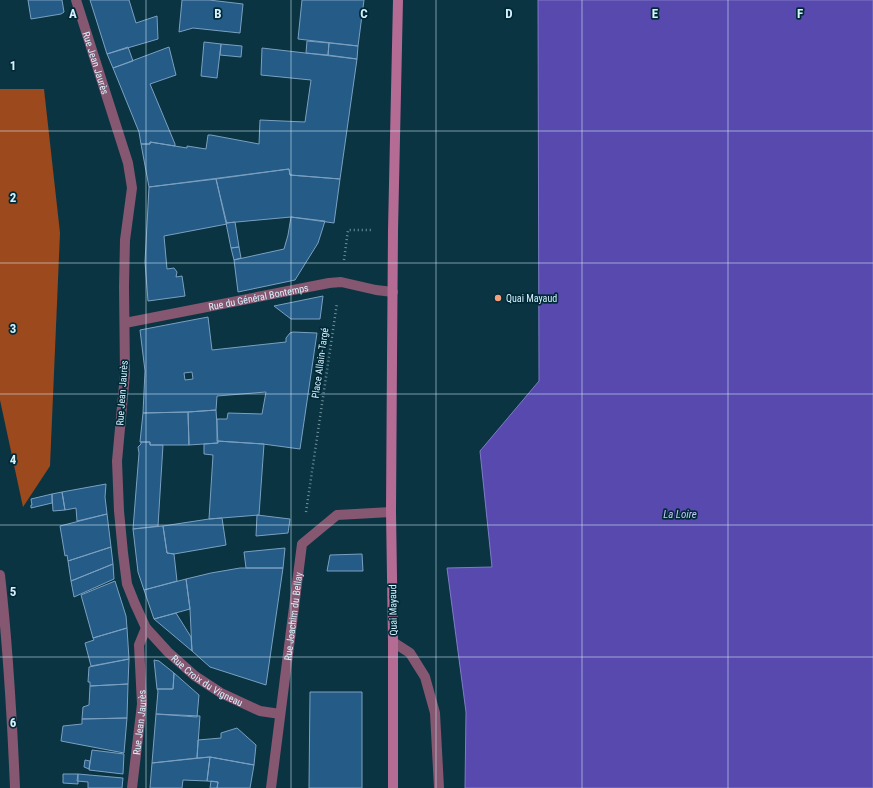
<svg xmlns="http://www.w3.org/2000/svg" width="873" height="788" viewBox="0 0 873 788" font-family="'Roboto Condensed',sans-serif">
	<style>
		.forest { fill: #9c4a1d }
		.water { fill: #5849ae; stroke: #7e7bc6 }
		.building { fill: #245b87; stroke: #7ba0c1; fill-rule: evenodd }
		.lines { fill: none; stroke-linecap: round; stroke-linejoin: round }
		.path { stroke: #6f919e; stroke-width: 2.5; stroke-dasharray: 1 3; stroke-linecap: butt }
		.service { stroke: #855770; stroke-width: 10 }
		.minor { stroke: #855770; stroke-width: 10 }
		.tertiary { stroke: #855770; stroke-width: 10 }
		.secondary { stroke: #b46c95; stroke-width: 10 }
		.grid { fill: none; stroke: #d7f1fd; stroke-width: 1; stroke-opacity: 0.55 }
		.poi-dot { fill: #f1a17c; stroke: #002a38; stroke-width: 1.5 }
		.labels { text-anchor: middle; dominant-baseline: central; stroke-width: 3.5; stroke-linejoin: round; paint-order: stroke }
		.street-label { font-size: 10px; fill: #d7f1fd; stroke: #002a38 }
		.poi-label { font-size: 10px; fill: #d7f1fd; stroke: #002a38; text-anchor: start }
		.water-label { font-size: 11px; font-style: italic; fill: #c7c6fb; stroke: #002a38 }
		.grid-label { font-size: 13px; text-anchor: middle; font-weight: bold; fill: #d7f1fd; stroke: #002a38; stroke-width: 3.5; stroke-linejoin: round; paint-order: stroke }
	</style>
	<rect width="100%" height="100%" fill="#0a3442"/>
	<path class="forest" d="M 0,89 L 44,89 L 60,233 L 50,466 L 23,507 L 0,400 Z"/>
	<path class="water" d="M 538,0 L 873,0 L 873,788 L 465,788 L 466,712 L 447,568 L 492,567 L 480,451 L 539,381 Z"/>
	<path class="building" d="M 28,0 L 62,0 L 64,12 L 61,14 L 31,19 Z
		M 90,0 L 129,0 L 136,23 L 157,16 L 158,39 L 107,54 Z
		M 182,0 L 209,0 L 243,4 L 240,33 L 193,28 L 179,32 Z
		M 302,0 L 364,0 L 358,46 L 298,39 Z
		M 307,41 L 329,43 L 328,55 L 306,53 Z
		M 204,42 L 221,44 L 217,78 L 201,76 Z
		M 329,43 L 358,46 L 357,59 L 328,55 Z
		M 221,44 L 242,46 L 241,57 L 220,55 Z
		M 128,47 L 133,61 L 113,68 L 107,54 Z
		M 169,47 L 176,75 L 150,84 L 175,144 L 175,146 L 150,142 L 150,144 L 141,144 L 139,132 L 113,68 Z
		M 262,48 L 357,59 L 340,179 L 290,175 L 289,169 L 149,187 L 141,144 L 150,144 L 150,142 L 187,148 L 187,146 L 206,149 L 208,135 L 211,135 L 259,144 L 260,120 L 305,122 L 311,80 L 261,75 Z
		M 289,169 L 290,175 L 340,179 L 334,223 L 291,217 L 226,223 L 216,179 Z
		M 216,179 L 227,224 L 164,236 L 167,269 L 174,268 L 177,272 L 176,277 L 182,276 L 185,296 L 148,301 L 145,262 L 149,187 Z
		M 291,217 L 325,221 L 318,243 L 295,280 L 238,292 L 234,260 L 284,249 L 288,235 Z
		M 235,222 L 239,247 L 231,248 L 226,223 Z
		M 239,247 L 241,258 L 234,260 L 231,248 Z
		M 323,296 L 320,319 L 291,319 L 274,306 Z
		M 208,317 L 212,350 L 286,342 L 286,338 L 290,333 L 293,332 L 317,333 L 300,449 L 263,444 L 217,441 L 217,419 L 227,419 L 228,413 L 262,414 L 266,392 L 217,396 L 216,410 L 188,412 L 143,413 L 145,371 L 140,330 ZM 192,372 L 193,379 L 185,380 L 184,373 Z
		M 216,410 L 218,443 L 189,445 L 188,412 Z
		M 188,412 L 189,445 L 150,445 L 150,442 L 140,442 L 143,413 Z
		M 217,441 L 264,444 L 259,515 L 209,519 L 213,455 L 204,454 L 204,444 L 218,443 Z
		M 141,442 L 150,442 L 150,445 L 163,445 L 158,526 L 133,529 L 139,453 L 138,447 L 141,444 Z
		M 106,484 L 105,497 L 107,514 L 77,521 L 76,508 L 65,510 L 62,492 Z
		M 62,492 L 65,510 L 53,511 L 52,494 Z
		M 52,494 L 52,503 L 31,508 L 31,505 L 32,505 L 31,499 Z
		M 107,514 L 111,547 L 68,561 L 67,555 L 65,556 L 60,526 Z
		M 257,515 L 290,519 L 288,533 L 256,536 Z
		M 222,518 L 226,545 L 174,554 L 167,553 L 163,526 L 209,519 Z
		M 163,526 L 167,553 L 174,554 L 177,581 L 144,590 L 138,572 L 133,529 Z
		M 111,547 L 113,564 L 71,581 L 68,561 Z
		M 285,548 L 283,568 L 246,568 L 244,552 Z
		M 362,554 L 363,571 L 327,571 L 330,555 Z
		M 113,564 L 114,579 L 74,597 L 71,581 Z
		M 240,568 L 283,568 L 266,685 L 210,667 L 192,651 L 190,609 L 186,579 L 211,573 Z
		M 186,579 L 190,609 L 154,619 L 144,590 Z
		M 115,581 L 126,616 L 127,628 L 93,638 L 81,595 Z
		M 176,613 L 191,637 L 192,651 L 154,619 Z
		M 127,628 L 129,659 L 91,666 L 85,643 L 94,640 L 93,638 Z
		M 129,659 L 128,684 L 90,686 L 90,682 L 88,682 L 89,667 Z
		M 154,660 L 159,661 L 174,673 L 173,689 L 157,689 Z
		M 174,673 L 199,695 L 197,717 L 156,714 L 158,691 L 157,689 L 173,689 Z
		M 128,684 L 127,718 L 82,719 L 83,707 L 89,705 L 90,686 Z
		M 310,692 L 362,692 L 362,788 L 309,788 Z
		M 156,714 L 200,716 L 197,758 L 152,763 Z
		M 127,718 L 124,753 L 61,741 L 63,726 L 82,724 L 82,719 Z
		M 237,728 L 256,745 L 254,765 L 210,757 L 197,758 L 198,740 L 221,738 L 221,733 Z
		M 92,750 L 124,754 L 123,774 L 89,770 Z
		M 210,757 L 254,765 L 250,788 L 217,788 L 218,782 L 207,781 Z
		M 210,757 L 207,781 L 183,780 L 182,788 L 150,788 L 152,763 Z
		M 85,760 L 90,761 L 89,769 L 84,767 Z
		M 63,774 L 78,774 L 78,784 L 63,783 Z
		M 78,774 L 123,778 L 122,788 L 88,788 L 88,782 L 77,781 Z
		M 211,781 L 218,782 L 217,788 L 210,788 Z"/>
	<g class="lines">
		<path class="path" d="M 344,260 L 348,230 L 372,230
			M 306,512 L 337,303"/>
		<path class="service" d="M 393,642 L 410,653 L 425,677 L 435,713 L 439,788"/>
		<g class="minor">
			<path id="s1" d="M 76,0 L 128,163 L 132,188 L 125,240 L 124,287 L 125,374 L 117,461 L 119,511 L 123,553 L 127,584 L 135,604 L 146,628 L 168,652 L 195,676 L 221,693 L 260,711 L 280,714"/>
			<path id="s2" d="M 125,323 L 329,283 L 341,282 L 376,290 L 393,292"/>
			<path id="s3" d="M 132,788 L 142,704 L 139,645 L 146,628"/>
			<path id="s4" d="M 271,788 L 302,544 L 337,515 L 391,512"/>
		</g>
		<path class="tertiary" d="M 0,575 C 8,646 12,717 15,788"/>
		<path class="secondary" d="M 393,788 L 393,642 L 391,512 L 392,359 L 393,230 L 398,0"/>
	</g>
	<path class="grid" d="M 146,0 L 146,788M 291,0 L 291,788M 436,0 L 436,788M 582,0 L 582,788M 728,0 L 728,788M 0,131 L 873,131M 0,263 L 873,263M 0,394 L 873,394M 0,525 L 873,525M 0,657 L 873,657"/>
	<circle class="poi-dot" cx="498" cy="298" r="4"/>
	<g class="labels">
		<g class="street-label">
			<text stroke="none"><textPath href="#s1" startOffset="66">Rue Jean Jaurès</textPath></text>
			<text stroke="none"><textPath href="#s2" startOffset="136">Rue du Général Bontemps</textPath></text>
			<text transform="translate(320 363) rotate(-82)">Place Allain-Targé</text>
			<text transform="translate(122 393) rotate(-86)">Rue Jean Jaurès</text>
			<text transform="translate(393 610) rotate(-91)">Quai Mayaud</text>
			<text stroke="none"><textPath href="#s4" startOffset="173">Rue Joachim du Bellay</textPath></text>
			<text stroke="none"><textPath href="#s1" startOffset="723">Rue Croix du Vigneau</textPath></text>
			<text stroke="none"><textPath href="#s3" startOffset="66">Rue Jean Jaurès</textPath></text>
		</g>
		<g class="poi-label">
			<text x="506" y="298">Quai Mayaud</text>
		</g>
		<g class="water-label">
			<text x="680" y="514">La Loire</text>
		</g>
	</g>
	<g class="grid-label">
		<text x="73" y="18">A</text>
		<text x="218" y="18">B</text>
		<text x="364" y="18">C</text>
		<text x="509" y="18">D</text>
		<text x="655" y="18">E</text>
		<text x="800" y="18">F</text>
		<text x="13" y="70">1</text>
		<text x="13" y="202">2</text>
		<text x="13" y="333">3</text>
		<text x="13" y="464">4</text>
		<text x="13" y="596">5</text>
		<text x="13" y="727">6</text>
	</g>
</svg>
